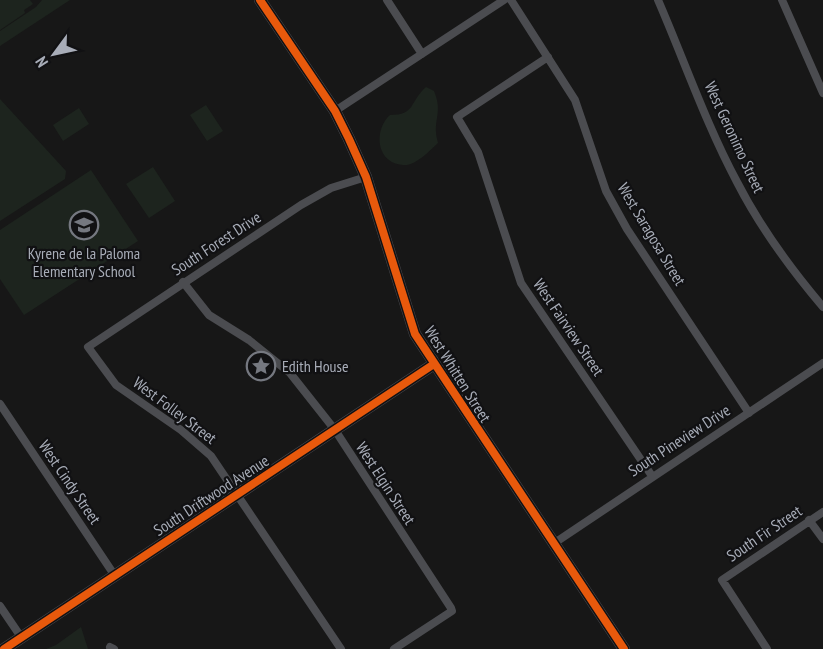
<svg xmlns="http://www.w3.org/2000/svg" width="823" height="649" viewBox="0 0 823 649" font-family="'PT Sans Narrow',sans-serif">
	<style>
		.green { fill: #1d241e }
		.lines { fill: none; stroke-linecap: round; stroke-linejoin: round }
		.street { stroke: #4b4c50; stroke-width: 8 }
		.secondary { stroke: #4a4a4e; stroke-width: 12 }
		.cycleway-casing { stroke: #111113; stroke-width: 11 }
		.cycleway { stroke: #e8590c; stroke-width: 8 }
		.labels { text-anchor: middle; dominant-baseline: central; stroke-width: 4.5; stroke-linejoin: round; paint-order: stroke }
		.street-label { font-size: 16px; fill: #a8adb8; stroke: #111113 }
		.poi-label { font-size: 16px; fill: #a8adb8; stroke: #111113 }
	</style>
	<rect width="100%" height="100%" fill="#171717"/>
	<path class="green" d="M 0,0 L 30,0 L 33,4 L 24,10 L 25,13 L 0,30 Z
		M 42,0 L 70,0 L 0,46 L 0,31 L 36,7 Z
		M 426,87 L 434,91 C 444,115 431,119 438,143 C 429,151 416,166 403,165 C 375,163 374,129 390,115 C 416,115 409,102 426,87 Z
		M 0,99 L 66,171 L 65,179 L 0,221 Z
		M 206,105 L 223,131 L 207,141 L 190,115 Z
		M 79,108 L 89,124 L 63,141 L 53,125 Z
		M 153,167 L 175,201 L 149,218 L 126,184 Z
		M 91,170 L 138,241 L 24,315 L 0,279 L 0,230 Z
		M 81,627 L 88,649 L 46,649 L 56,645 Z"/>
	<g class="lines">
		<path class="street" d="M 387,0 L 422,54
			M 511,0 L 575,100 L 606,191 L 627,229 L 749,413
			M 658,0 C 684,60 706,124 737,182 C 760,227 790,268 823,307
			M 782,0 L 823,93
			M 548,57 L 457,117 L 478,152 L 521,283 L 652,476
			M 335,111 L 504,0
			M 183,282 L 209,315 L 249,340 L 290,373 L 335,430 L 451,608 L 452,611 L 394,649
			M 0,404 L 115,576
			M 809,520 L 823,539
			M 553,544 L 823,363
			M 0,606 L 21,637
			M 110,647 L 114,649
			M 341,649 L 211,456 L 181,430 L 116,385 L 88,347 L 301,205 L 331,188 L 366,177
			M 767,649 L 722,580 L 823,512"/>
		<path class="secondary" d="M 260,0 L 335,111 L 349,139 L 366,177 L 415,334 L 624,649
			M 4,649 L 434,364"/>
		<g class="cycleway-casing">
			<path id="cycleway" d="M 260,0 L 335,111 L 349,139 L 366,177 L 415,334 L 624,649
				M 4,649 L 434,364"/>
		</g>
		<use href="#cycleway" class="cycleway"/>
	</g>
	<defs>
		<g id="school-ring" transform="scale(1.5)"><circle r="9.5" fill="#111113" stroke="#757880" stroke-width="1.5"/><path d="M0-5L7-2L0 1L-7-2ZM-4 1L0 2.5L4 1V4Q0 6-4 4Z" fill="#757880"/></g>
		<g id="sight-ring" transform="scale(1.5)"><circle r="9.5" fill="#111113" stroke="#757880" stroke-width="1.5"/><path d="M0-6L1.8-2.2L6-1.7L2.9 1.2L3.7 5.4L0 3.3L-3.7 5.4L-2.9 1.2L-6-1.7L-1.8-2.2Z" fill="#757880"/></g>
	</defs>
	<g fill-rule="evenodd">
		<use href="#school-ring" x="84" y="225"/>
		<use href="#sight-ring" x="261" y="366"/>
	</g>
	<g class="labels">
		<g class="street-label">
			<text transform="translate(735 137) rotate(65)">West Geronimo Street</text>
			<text transform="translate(652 234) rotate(59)">West Saragosa Street</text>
			<text transform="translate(216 243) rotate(-33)">South Forest Drive</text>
			<text transform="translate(569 327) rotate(56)">West Fairview Street</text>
			<text transform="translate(458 374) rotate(58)">West Whitten Street</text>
			<text transform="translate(175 410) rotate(37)">West Folley Street</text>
			<text transform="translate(679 440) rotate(-33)">South Pineview Drive</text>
			<text transform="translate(70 482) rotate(56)">West Cindy Street</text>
			<text transform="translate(386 483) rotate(57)">West Elgin Street</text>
			<text transform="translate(211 495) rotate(-33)">South Driftwood Avenue</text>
			<text transform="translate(764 533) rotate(-34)">South Fir Street</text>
		</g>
		<g class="poi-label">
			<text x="84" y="253">Kyrene de la Paloma<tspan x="84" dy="18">Elementary School</tspan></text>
			<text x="282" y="366" text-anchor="start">Edith House</text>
		</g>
	</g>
	<g transform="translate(54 54) rotate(237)" stroke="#111113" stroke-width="4.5" paint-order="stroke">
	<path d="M0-4.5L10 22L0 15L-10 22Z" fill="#a8adb8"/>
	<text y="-9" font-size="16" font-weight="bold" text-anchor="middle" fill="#a8adb8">N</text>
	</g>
</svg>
